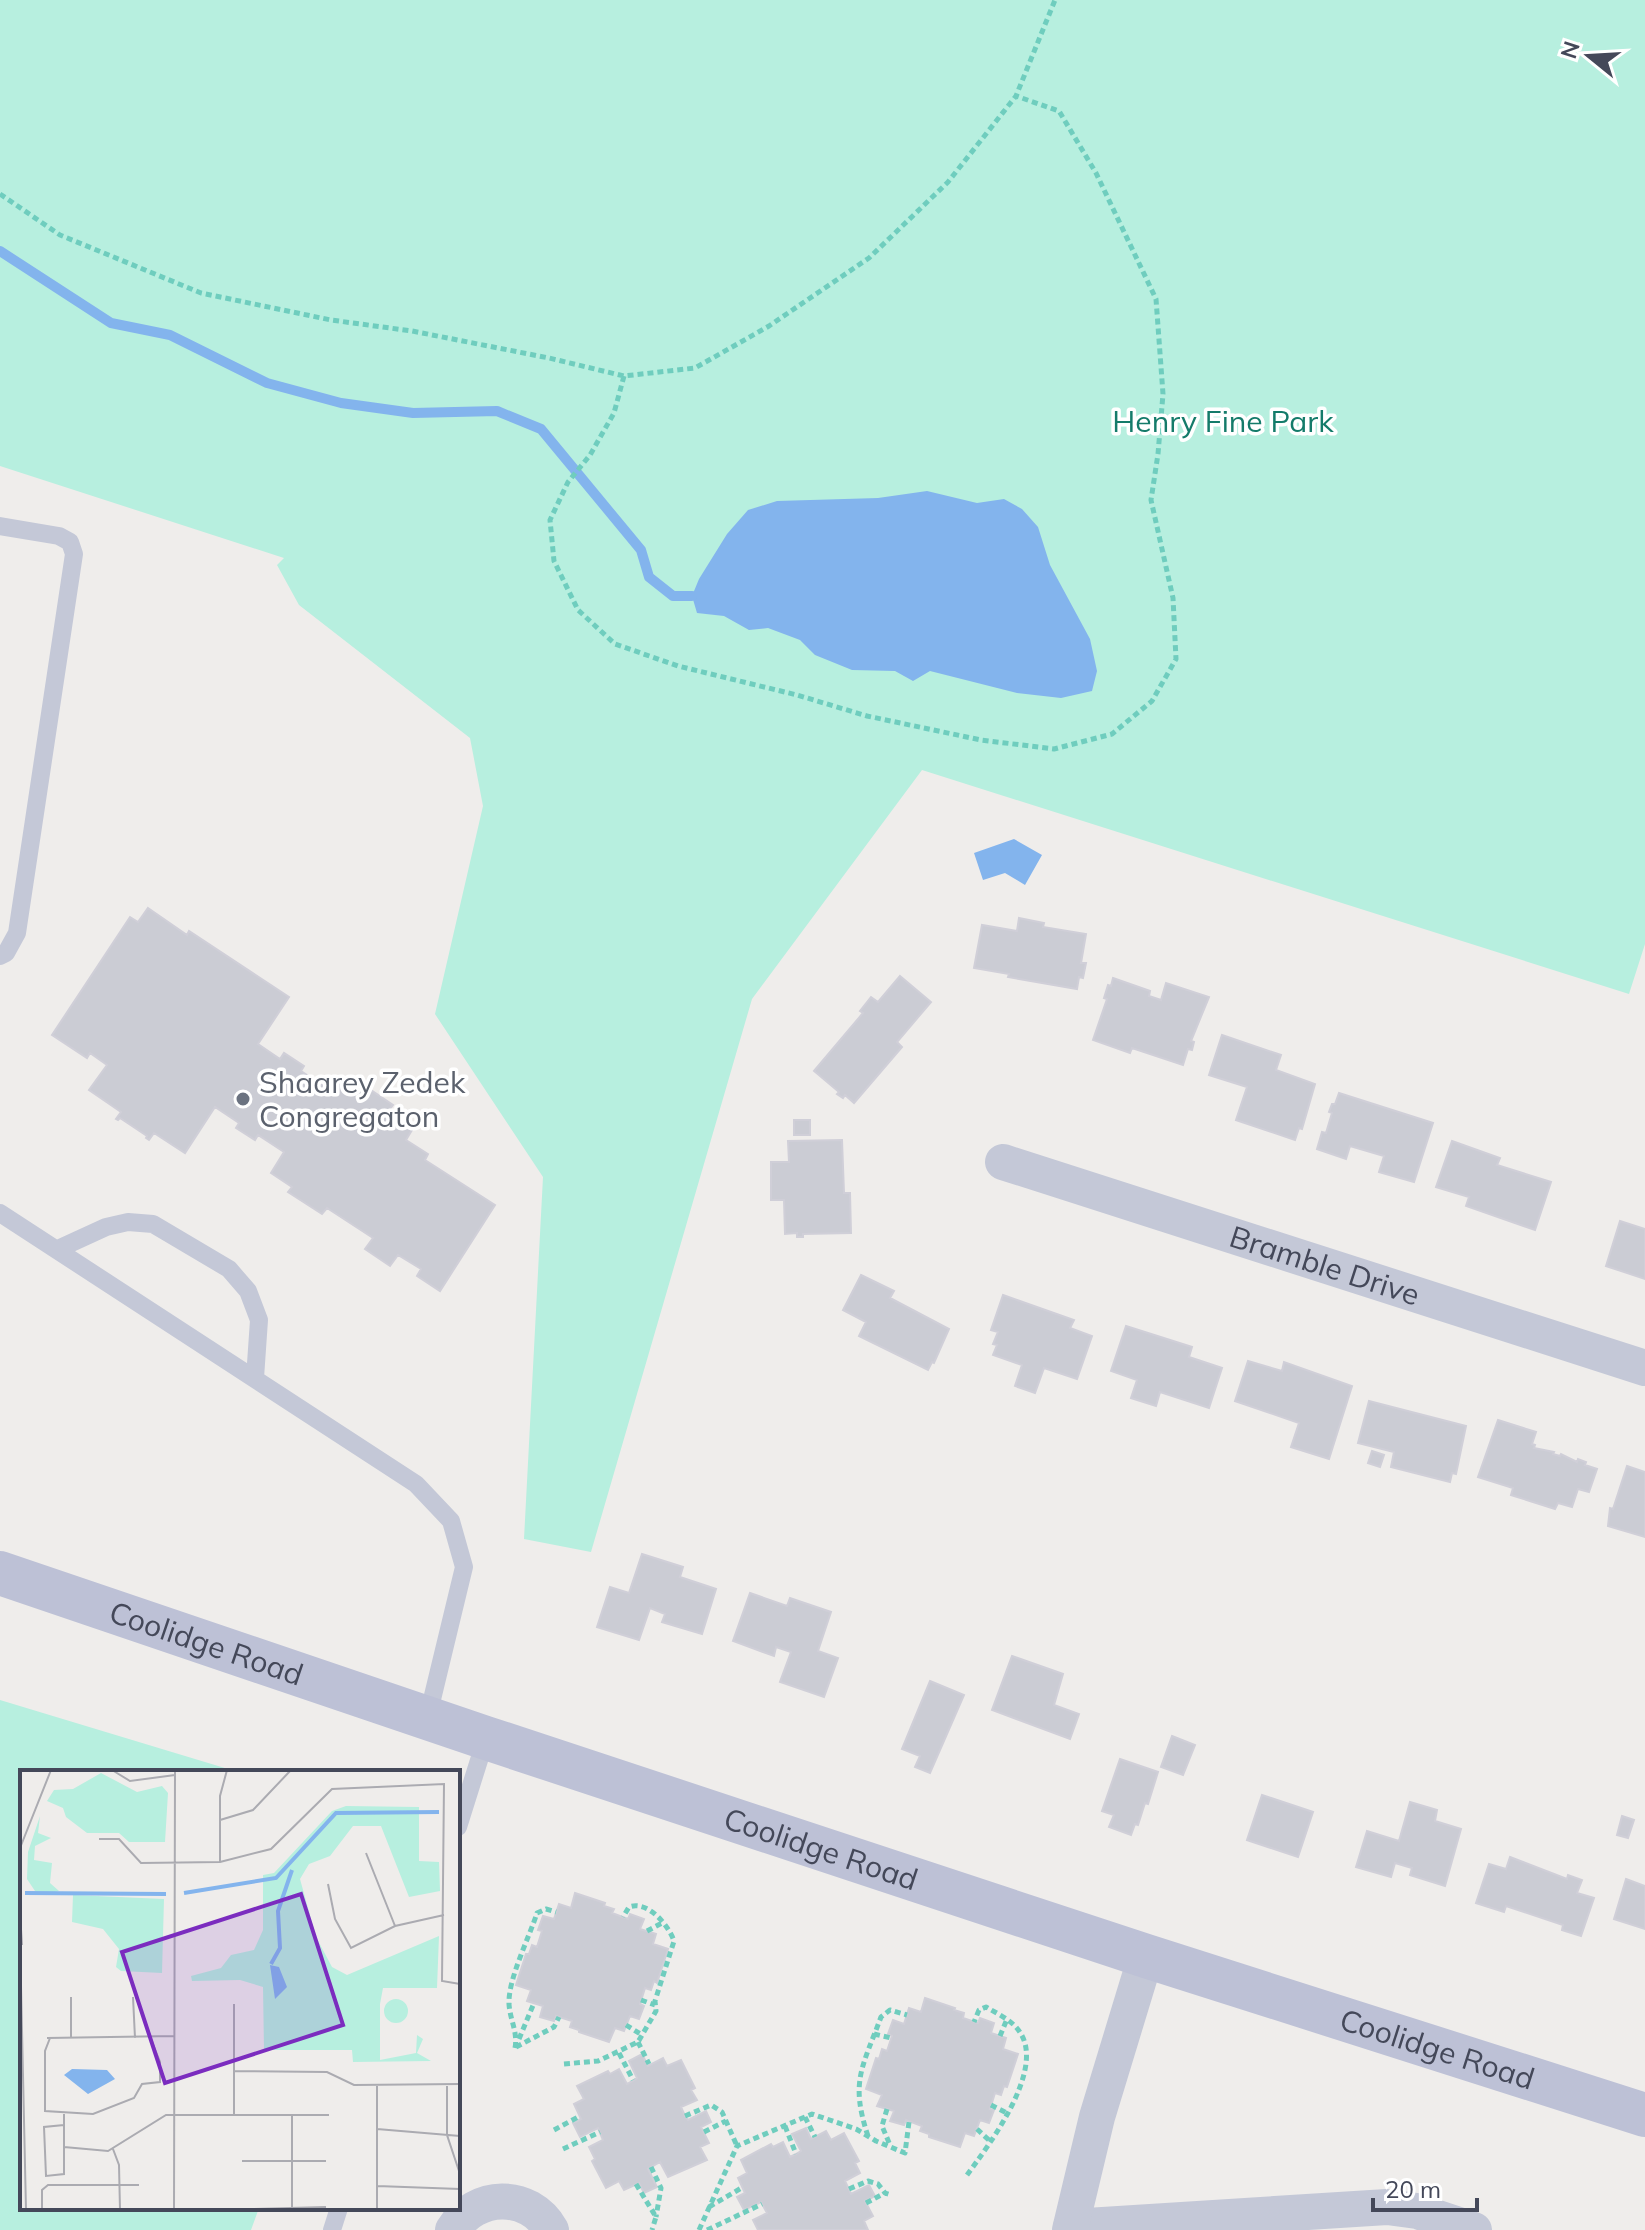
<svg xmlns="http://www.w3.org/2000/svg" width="1645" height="2230" viewBox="0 0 1645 2230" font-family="Mulish,sans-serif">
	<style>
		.green { fill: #b7efdf }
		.water { fill: #83b4ed }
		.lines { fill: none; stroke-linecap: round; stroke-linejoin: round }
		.stream { stroke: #83b4ed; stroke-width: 10 }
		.building { fill: #cbccd4; stroke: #d0cfd8; stroke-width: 2 }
		.path { stroke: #6fcdbe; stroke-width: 5; stroke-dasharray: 6 4; stroke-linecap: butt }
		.lane { stroke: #c4c8d7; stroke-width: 18 }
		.street { stroke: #c4c8d7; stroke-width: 36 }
		.secondary { stroke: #bdc1d6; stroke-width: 44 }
		.worship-dot { fill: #6b7280; stroke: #fff; stroke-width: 3 }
		.labels { text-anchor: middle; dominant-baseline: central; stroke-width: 7; stroke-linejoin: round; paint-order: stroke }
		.park-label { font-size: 30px; fill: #147b6a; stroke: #fff }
		.worship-label { font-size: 30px; fill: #5b616d; stroke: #fff; text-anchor: start }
		.street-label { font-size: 30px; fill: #444859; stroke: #fff }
		.inset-river { fill: none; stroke: #83b4ed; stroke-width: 4 }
		.inset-road { fill: none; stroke: #ababb1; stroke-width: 2 }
		.view { fill: #7b2cbf; fill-opacity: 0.15; stroke: #7b2cbf; stroke-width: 4 }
		.inset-edge { fill: none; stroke: #444859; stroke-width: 4 }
	</style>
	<rect width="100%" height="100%" fill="#efedeb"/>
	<path class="green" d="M 0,0 L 1645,0 L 1645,944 L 1629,994 L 922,770 L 752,999 L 591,1552 L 524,1539 L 543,1177 L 435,1014 L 483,806 L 470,738 L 299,605 L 277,565 L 284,558 L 0,466 Z
		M 0,1700 L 238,1772 L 22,1772 L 22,2208 L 259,2208 L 251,2230 L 0,2230 Z"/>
	<path class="water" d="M 927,491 L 977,503 L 1004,499 L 1022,509 L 1038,527 L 1050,565 L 1090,639 L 1097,671 L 1092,691 L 1061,698 L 1017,693 L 930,671 L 913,681 L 895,671 L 852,670 L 815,655 L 800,640 L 768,628 L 749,630 L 724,616 L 697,613 L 692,596 L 699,579 L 727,534 L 748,510 L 777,501 L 878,498 Z
		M 1014,839 L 1042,855 L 1025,885 L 1005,873 L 983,880 L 974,853 Z"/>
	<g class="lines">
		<path class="stream" d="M 0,251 L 111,323 L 170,335 L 267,383 L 341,403 L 413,413 L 497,411 L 541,429 L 641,550 L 649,577 L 673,596 L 692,596"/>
	</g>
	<path class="building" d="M 148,908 L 187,935 L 189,931 L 289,997 L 258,1044 L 280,1059 L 284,1053 L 304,1066 L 301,1071 L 325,1087 L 331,1078 L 353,1093 L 359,1082 L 393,1105 L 390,1109 L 415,1125 L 406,1140 L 428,1154 L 425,1160 L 495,1205 L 440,1291 L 417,1276 L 421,1269 L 398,1255 L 390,1266 L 365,1249 L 373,1238 L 327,1208 L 322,1214 L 288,1192 L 292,1187 L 271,1173 L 284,1152 L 258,1135 L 255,1140 L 236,1128 L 239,1123 L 215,1107 L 185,1153 L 154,1133 L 149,1140 L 146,1138 L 147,1136 L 120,1118 L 118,1120 L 116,1119 L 121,1112 L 89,1090 L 107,1065 L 90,1053 L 87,1058 L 52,1035 L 130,917 L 138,922 Z
		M 1019,918 L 1044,923 L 1043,927 L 1086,934 L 1081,963 L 1086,963 L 1083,978 L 1079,977 L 1077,989 L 1008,977 L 1009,974 L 974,968 L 982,925 L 1017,931 Z
		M 900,976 L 931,1002 L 897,1042 L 902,1047 L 854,1103 L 845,1095 L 843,1098 L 837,1094 L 839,1092 L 814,1071 L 863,1013 L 860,1011 L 871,997 L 878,1002 Z
		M 1113,978 L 1150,991 L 1149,996 L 1161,1000 L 1166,983 L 1209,997 L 1191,1041 L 1194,1042 L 1192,1050 L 1188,1049 L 1183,1065 L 1132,1048 L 1130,1053 L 1093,1040 L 1107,999 L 1104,998 L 1108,985 L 1111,986 Z
		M 1222,1035 L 1281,1055 L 1276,1070 L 1315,1084 L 1302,1129 L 1299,1128 L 1295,1140 L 1236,1120 L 1247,1087 L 1209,1075 Z
		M 1339,1093 L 1433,1123 L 1414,1182 L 1379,1172 L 1384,1156 L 1350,1146 L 1346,1159 L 1317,1149 L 1322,1132 L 1326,1133 L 1332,1113 L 1329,1112 L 1332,1104 L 1335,1104 Z
		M 794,1120 L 810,1120 L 810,1135 L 794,1135 Z
		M 842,1140 L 844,1193 L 850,1193 L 851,1233 L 803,1234 L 803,1237 L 797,1237 L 797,1233 L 785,1234 L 784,1200 L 771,1200 L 771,1162 L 789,1162 L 788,1141 Z
		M 1452,1141 L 1500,1158 L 1497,1165 L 1551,1182 L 1535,1230 L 1466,1206 L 1469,1197 L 1436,1187 Z
		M 1620,1221 L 1645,1229 L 1645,1279 L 1606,1266 Z
		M 861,1275 L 894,1291 L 890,1298 L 949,1329 L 934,1363 L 932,1362 L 928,1370 L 859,1336 L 866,1322 L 843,1310 Z
		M 1003,1295 L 1074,1320 L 1070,1328 L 1092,1336 L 1077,1379 L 1044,1368 L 1035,1393 L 1015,1386 L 1022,1365 L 993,1355 L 997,1345 L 993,1344 L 998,1332 L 991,1330 Z
		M 1126,1326 L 1192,1347 L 1189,1357 L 1222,1368 L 1209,1408 L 1160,1392 L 1156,1406 L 1131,1398 L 1137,1380 L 1111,1371 Z
		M 1248,1361 L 1282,1371 L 1284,1362 L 1352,1386 L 1329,1459 L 1291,1447 L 1299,1423 L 1235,1401 Z
		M 1369,1401 L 1466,1426 L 1456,1474 L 1452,1473 L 1450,1482 L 1391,1467 L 1394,1452 L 1358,1443 Z
		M 1498,1420 L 1536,1432 L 1532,1444 L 1535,1445 L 1534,1448 L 1554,1452 L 1553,1454 L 1560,1456 L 1561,1454 L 1577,1462 L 1578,1459 L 1586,1462 L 1585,1465 L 1597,1469 L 1589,1492 L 1578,1489 L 1572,1507 L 1558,1503 L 1555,1509 L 1511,1495 L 1513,1488 L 1478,1477 Z
		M 1372,1451 L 1384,1455 L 1380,1467 L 1368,1463 Z
		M 1627,1466 L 1645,1472 L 1645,1537 L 1608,1526 L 1610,1508 L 1613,1509 Z
		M 642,1554 L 683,1567 L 680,1577 L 716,1589 L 702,1634 L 662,1622 L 665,1614 L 650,1608 L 639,1640 L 597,1627 L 610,1587 L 629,1593 Z
		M 750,1593 L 787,1606 L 790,1598 L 831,1612 L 818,1651 L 838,1658 L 824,1697 L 780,1682 L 791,1652 L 776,1647 L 774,1656 L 733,1641 Z
		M 1012,1656 L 1063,1674 L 1054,1705 L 1079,1714 L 1070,1739 L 992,1710 Z
		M 930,1681 L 964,1695 L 930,1773 L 915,1767 L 920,1756 L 902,1749 Z
		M 1172,1736 L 1195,1745 L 1183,1775 L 1161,1767 Z
		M 1120,1759 L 1158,1772 L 1148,1804 L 1145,1803 L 1138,1825 L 1135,1824 L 1131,1835 L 1109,1827 L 1114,1815 L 1102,1811 Z
		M 1262,1795 L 1313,1812 L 1298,1857 L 1247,1840 Z
		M 1410,1802 L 1437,1810 L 1435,1821 L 1461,1829 L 1445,1886 L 1410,1875 L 1412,1868 L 1395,1863 L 1391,1877 L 1356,1867 L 1367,1831 L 1399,1841 Z
		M 1622,1816 L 1634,1820 L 1628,1838 L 1617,1835 Z
		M 1510,1857 L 1567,1879 L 1568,1875 L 1582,1880 L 1577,1893 L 1594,1898 L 1581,1936 L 1562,1930 L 1563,1925 L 1506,1906 L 1504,1912 L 1476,1903 L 1489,1864 L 1506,1869 Z
		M 1626,1879 L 1645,1886 L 1645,1929 L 1614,1919 Z
		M 575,1893 L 605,1903 L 604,1906 L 614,1909 L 612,1913 L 628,1919 L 630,1914 L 644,1919 L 640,1929 L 656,1934 L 653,1944 L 668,1949 L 657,1983 L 654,1981 L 651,1990 L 645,1988 L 640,2004 L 644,2006 L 639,2019 L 630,2016 L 624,2031 L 615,2028 L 609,2042 L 579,2032 L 579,2030 L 570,2027 L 572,2021 L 556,2016 L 554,2021 L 540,2017 L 543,2006 L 527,2001 L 531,1990 L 516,1985 L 526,1954 L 529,1954 L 532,1945 L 537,1947 L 542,1931 L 538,1930 L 543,1916 L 554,1919 L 559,1904 L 571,1908 Z
		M 925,1998 L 955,2008 L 954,2010 L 964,2013 L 963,2018 L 978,2023 L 980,2018 L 994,2023 L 991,2033 L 1006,2038 L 1003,2049 L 1018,2054 L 1007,2087 L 1004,2086 L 1001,2095 L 995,2093 L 990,2109 L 994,2110 L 989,2123 L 980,2120 L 974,2136 L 965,2133 L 960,2147 L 929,2137 L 929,2134 L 920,2131 L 922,2126 L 906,2120 L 904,2125 L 890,2121 L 894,2111 L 877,2106 L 882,2095 L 866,2089 L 876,2058 L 879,2059 L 882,2049 L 887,2051 L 892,2036 L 888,2034 L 893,2020 L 904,2024 L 909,2008 L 921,2012 Z
		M 642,2054 L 648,2066 L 663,2058 L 667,2066 L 681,2060 L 695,2088 L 691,2090 L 697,2100 L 681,2107 L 685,2116 L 688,2120 L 706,2111 L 711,2122 L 701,2127 L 709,2143 L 700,2147 L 707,2160 L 668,2177 L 660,2162 L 648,2169 L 657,2187 L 644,2193 L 639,2183 L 624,2190 L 619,2181 L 606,2188 L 592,2161 L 595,2159 L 589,2147 L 603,2140 L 598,2128 L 580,2137 L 573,2123 L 581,2119 L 574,2104 L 584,2099 L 577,2086 L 608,2071 L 610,2074 L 619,2069 L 627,2084 L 637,2078 L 629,2061 Z
		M 806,2128 L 811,2139 L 826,2131 L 831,2140 L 844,2133 L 859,2161 L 855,2163 L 860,2173 L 845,2181 L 851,2194 L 869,2185 L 875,2196 L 865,2201 L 873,2216 L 864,2221 L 868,2230 L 758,2230 L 753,2220 L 767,2213 L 761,2202 L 744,2210 L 737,2197 L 745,2193 L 738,2178 L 747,2173 L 741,2160 L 771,2144 L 773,2147 L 783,2142 L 790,2157 L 796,2154 L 801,2151 L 792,2134 Z"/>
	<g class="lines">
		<path class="path" d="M 0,194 L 60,235 L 201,293 L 331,320 L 412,331 L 549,358 L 624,376 L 695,368 L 769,326 L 869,258 L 948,182 L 1016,96 L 1055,0
			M 624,376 L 614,413 L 590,455 L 568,482 L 550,520 L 554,561 L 578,610 L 615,644 L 678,666 L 797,695 L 867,716 L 981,740 L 1054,749 L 1112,734 L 1152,701 L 1176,659 L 1173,598 L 1151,500 L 1158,454 L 1163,394 L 1156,299 L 1096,173 L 1059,111 L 1016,96
			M 647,1931 L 662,1923
			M 641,2000 L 655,2005
			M 626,2025 L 642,2035
			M 874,2034 L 891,2038
			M 1000,2036 L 1007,2019
			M 519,2039 L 534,2003
			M 638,2042 L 649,2064
			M 516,2047 L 554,2027 L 559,2017
			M 515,2048 C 518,2032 510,2020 509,2004 C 508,1979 529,1938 537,1913 L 546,1909 L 556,1912
			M 619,2053 L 633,2080
			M 564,2064 L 598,2061 L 638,2042 L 656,2011 L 655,2001 L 674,1941 C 668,1924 647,1900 629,1907 L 623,1917
			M 991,2105 L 1007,2113
			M 887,2109 L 882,2126 L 890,2145
			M 685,2116 L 711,2105 L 722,2112 L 737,2146
			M 805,2117 L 815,2137
			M 785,2126 L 796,2154
			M 977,2129 L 991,2142
			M 554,2130 L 580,2116
			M 704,2132 L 726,2121
			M 868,2136 C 850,2082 862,2068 881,2017 L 890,2010 L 907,2015
			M 563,2149 L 600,2132
			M 651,2167 L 661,2188 L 656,2217
			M 967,2175 C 989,2145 1044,2072 1021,2034 C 1014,2021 998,2014 986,2007 L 979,2010 L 974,2022
			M 636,2184 L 656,2217 L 652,2230
			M 849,2189 L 868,2181 L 878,2184 L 885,2193 L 891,2195
			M 866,2203 L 885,2193
			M 709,2207 L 743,2187
			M 699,2230 L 737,2146 L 812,2114 L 856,2129 L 876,2141 L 905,2153 L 909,2122
			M 707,2230 L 762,2204"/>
		<path class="lane" d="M 0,526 L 59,536 L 70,542 L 74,554 L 17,933 L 6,953 L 0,956
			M 0,1213 L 416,1484 L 451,1521 L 464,1567 L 428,1716
			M 58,1249 L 106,1227 L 128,1222 L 153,1224 L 229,1269 L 248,1291 L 259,1320 L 255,1378
			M 458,1827 L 486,1738
			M 332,2230 L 339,2208"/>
		<g class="street">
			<path id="s1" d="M 1003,1162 L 1645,1368"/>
			<path d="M 1071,2227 L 1387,2207 L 1417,2211 L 1474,2230"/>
			<path d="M 453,2230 C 475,2193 529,2191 551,2230"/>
			<path d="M 1070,2230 L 1097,2117 L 1146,1956"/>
		</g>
		<path class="secondary" id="s2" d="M 0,1573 L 486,1738 L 1146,1956 L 1645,2115"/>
	</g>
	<circle class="worship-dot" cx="243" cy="1099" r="8"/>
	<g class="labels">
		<g class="park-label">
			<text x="1223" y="421">Henry Fine Park</text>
		</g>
		<g class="worship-label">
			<text x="259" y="1082">Shaarey Zedek<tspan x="259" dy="34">Congregaton</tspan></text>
		</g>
		<g class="street-label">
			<text stroke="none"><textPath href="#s1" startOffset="338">Bramble Drive</textPath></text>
			<text stroke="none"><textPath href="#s2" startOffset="218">Coolidge Road</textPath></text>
			<text stroke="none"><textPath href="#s2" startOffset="866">Coolidge Road</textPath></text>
			<text stroke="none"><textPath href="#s2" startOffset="1514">Coolidge Road</textPath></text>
		</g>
	</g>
	<g transform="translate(20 1770)">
		<rect width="440" height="440" fill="#efedeb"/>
		<path d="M 81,3 L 117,22 L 142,16 L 148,23 L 145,72 L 109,72 L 99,63 L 67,63 L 46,47 L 43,38 L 27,31 L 34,20 L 53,19 ZM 326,36 L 399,37 L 399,91 L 419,92 L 420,121 L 389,127 L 361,56 L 333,56 L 310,86 L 289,94 L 280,109 L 296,167 L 312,197 L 327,205 L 419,166 L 417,218 L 363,218 L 360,234 L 360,290 L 396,283 L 397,265 L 403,269 L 397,283 L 411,291 L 333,292 L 332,280 L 244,280 L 243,217 L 220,210 L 172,211 L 171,206 L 201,198 L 211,185 L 234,180 L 243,160 L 243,105 L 254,103 L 312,41 ZM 20,46 L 18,63 L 31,68 L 15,76 L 14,90 L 32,93 L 30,113 L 39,121 L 31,123 L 15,121 L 7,109 L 8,82 ZM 53,125 L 144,129 L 142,203 L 101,201 L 96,197 L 99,179 L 83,159 L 52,152 ZM364 241a12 12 0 1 1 24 0a12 12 0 1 1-24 0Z" fill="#b7efdf"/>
		<path d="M 250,195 L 259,197 L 267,217 L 255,229 ZM 52,299 L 87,300 L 95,309 L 68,324 L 44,305 Z" fill="#83b4ed"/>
		<path class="inset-river" d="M 5,123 L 146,124M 164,123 L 256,108 L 316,43 L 419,42M 251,194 L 260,178 L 258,141 L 272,100"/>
		<path class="inset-road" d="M 92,0 L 110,11 L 155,5M 200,50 L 233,40 L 271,0M 79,69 L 99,69 L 121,93 L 200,92 L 251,79 L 312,19 L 424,14 L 422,211 L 440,214M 0,78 L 31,0M 346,83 L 375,156M 200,92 L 200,26 L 207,0M 308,114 L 315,149 L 331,178 L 375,156 L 424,145M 0,143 L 2,175M 0,171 L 6,440M 51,227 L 51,268M 113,227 L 115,268M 27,268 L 154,266M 30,268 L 25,281 L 25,341 L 73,344 L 114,328 L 122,314 L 140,312 L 140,292 L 130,267M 214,301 L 307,302 L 334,315 L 440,314M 357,315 L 357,440M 427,316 L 427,365 L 440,404M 44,344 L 44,404 L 26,406 L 24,357 L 44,355M 214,345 L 214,234M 357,359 L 440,366M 44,377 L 88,381 L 146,345 L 309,345M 93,379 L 99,395 L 100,440M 222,391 L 306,391M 357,416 L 440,419M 272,437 L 272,345M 22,440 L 22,420 L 28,415 L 119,415M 154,440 L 155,0M 202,440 L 306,437"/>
		<path class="view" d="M 281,124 L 323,255 L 145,313 L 102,182 Z"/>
		<rect width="440" height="440" class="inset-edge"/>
	</g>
	<g transform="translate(1589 56) rotate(288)" stroke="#ffffff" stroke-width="6" paint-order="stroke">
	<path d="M0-6L14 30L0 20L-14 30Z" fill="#444859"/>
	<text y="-12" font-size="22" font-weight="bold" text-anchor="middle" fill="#444859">N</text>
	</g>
	<path d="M1373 2198v12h104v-12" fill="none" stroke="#444859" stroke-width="4"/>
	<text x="1385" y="2198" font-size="24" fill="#444859" stroke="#ffffff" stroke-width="6" paint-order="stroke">20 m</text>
</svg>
